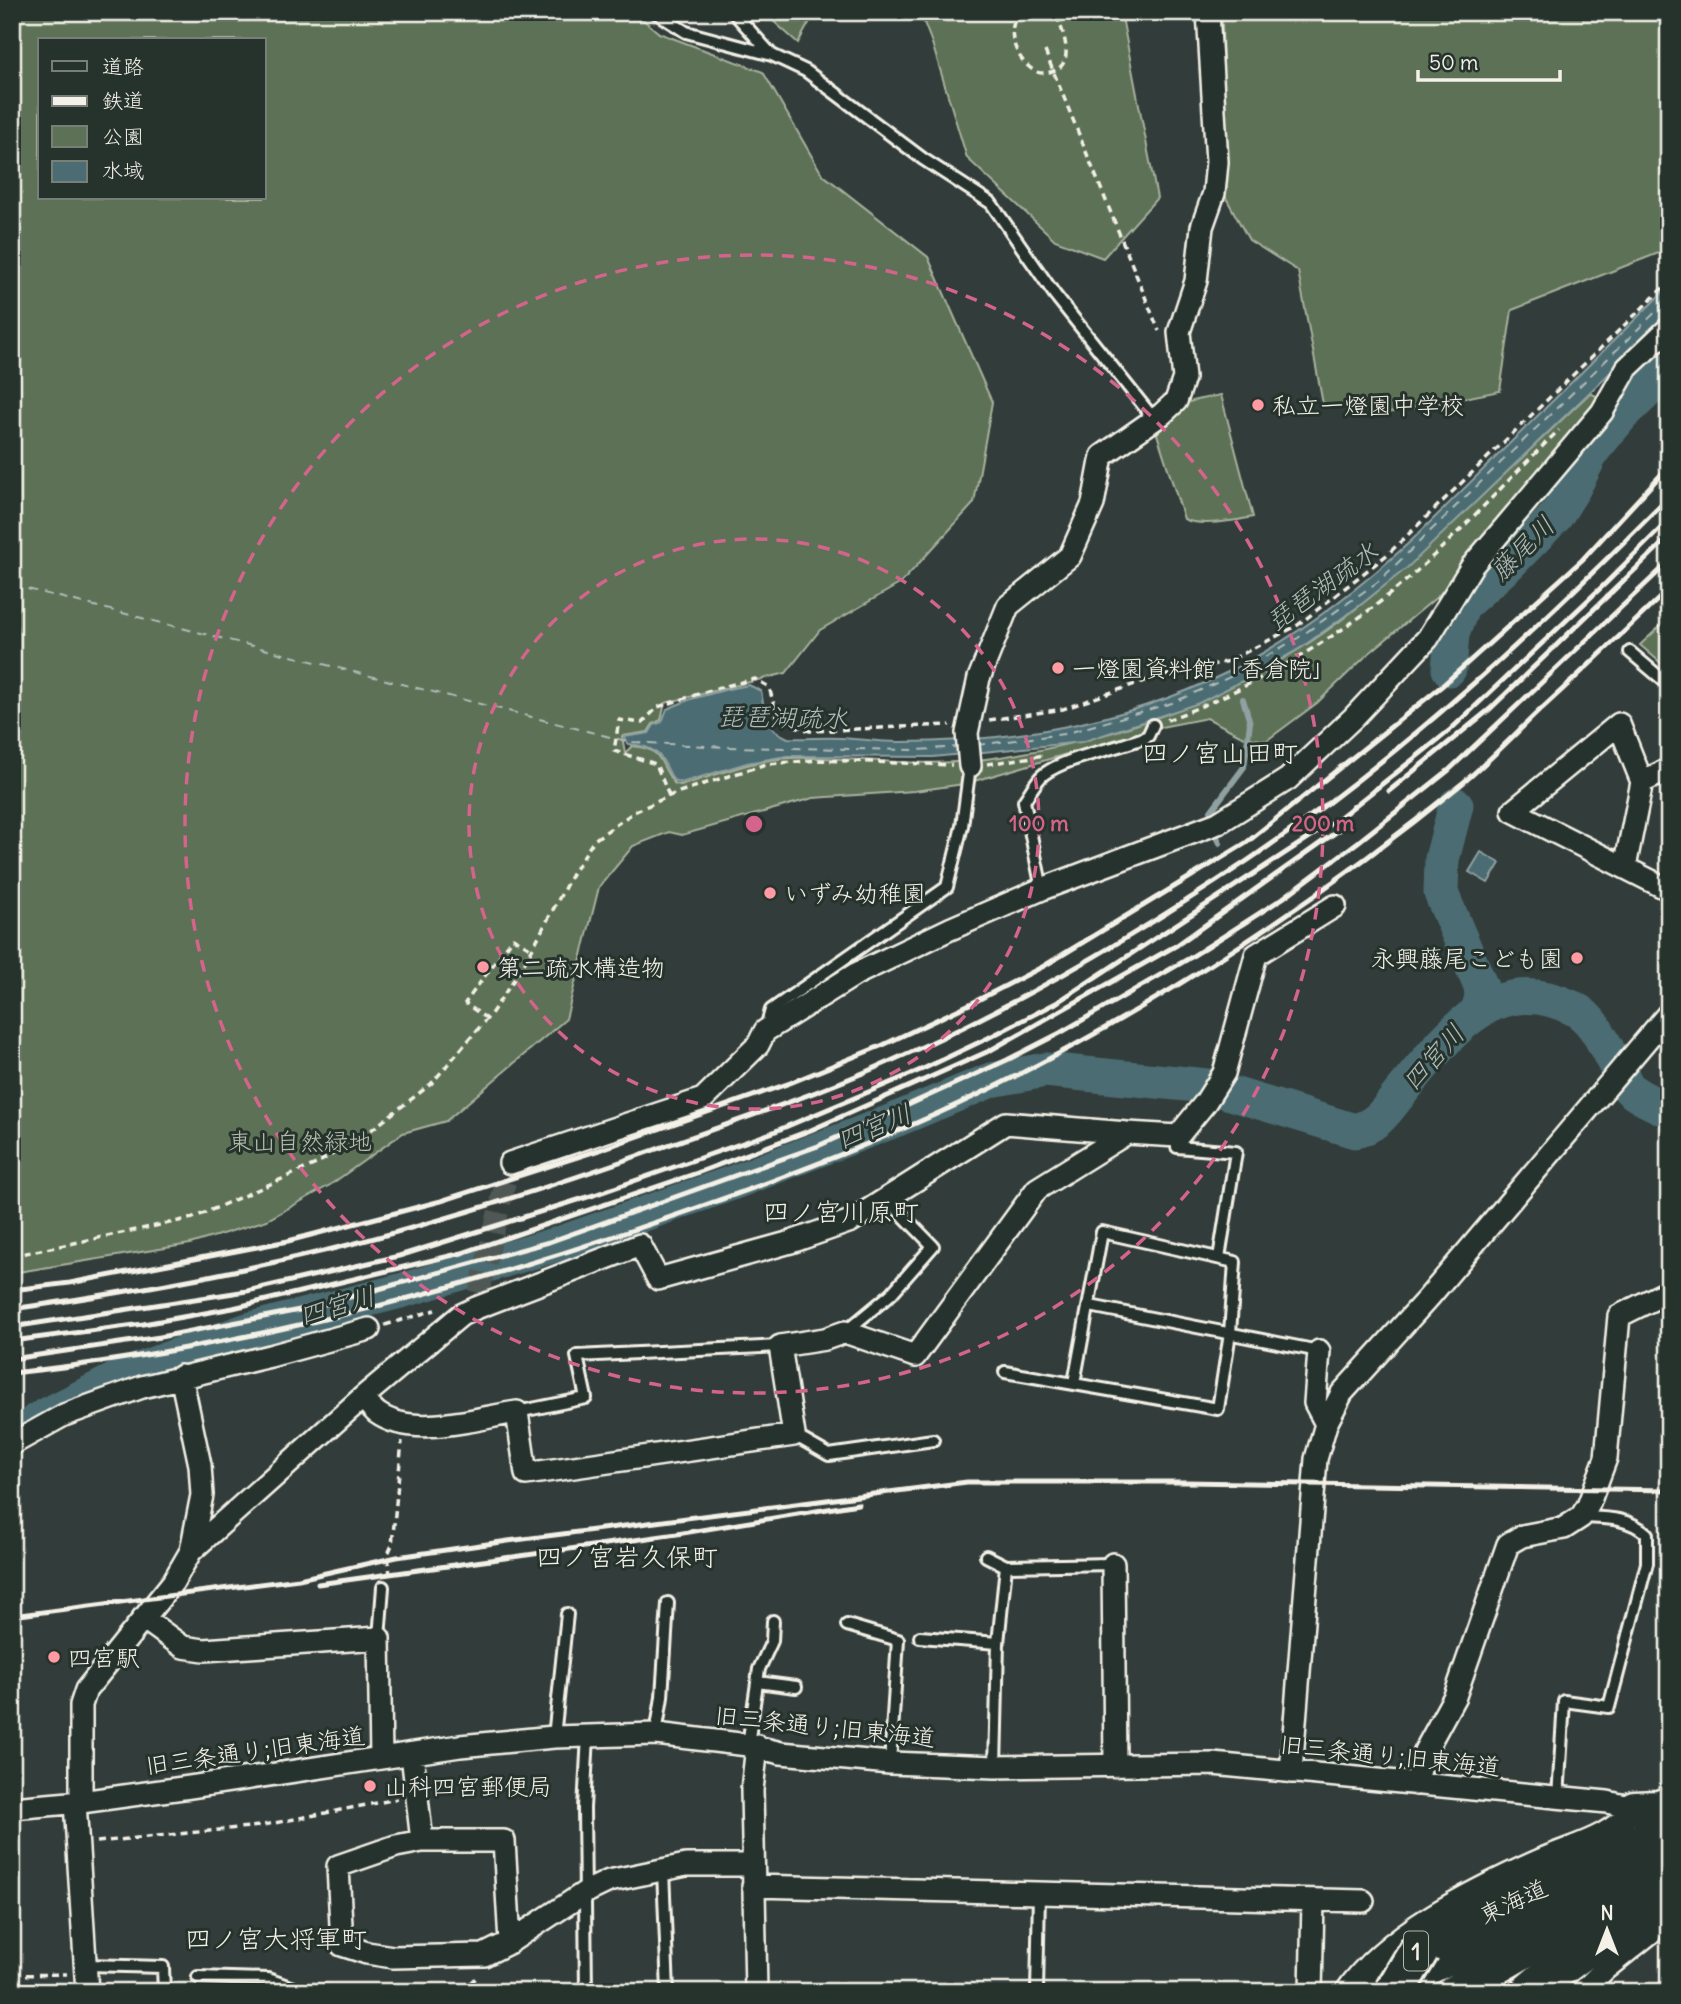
<svg xmlns="http://www.w3.org/2000/svg" width="1681" height="2004" viewBox="0 0 1681 2004" font-family="Delius,'Klee One',sans-serif">
	<style>
		.green { fill: #5c7155; stroke: #a8b19e; stroke-width: 2; fill-rule: evenodd }
		.water { fill: #4b6c72; stroke: #8fa1a1; stroke-width: 2 }
		.lines { fill: none; stroke-linecap: round; stroke-linejoin: round }
		.stream { stroke: #8fa1a1; stroke-width: 6 }
		.river { stroke: #4b6c72; stroke-width: 35 }
		.ferry { stroke: #b0bcb9; stroke-width: 2; stroke-dasharray: 9 7; stroke-linecap: butt }
		.street-tunnel { stroke: #4f5855; stroke-width: 21; stroke-dasharray: 21 10; stroke-linecap: butt }
		.lane-casing { stroke: #f4f1e8; stroke-width: 16 }
		.street-casing { stroke: #f4f1e8; stroke-width: 26 }
		.secondary-casing { stroke: #f4f1e8; stroke-width: 37 }
		.highway-casing { stroke: #f4f1e8; stroke-width: 44 }
		.path { stroke: #f4f1e8; stroke-width: 3.5; stroke-dasharray: 7 5; stroke-linecap: butt }
		.lane { stroke: #26332d; stroke-width: 10 }
		.street { stroke: #26332d; stroke-width: 21 }
		.secondary { stroke: #26332d; stroke-width: 32 }
		.highway { stroke: #26332d; stroke-width: 38 }
		.rail { stroke: #f4f1e8; stroke-width: 5 }
		.highway-bridge-casing { stroke: #f4f1e8; stroke-width: 44; stroke-linecap: butt }
		.highway-bridge { stroke: #26332d; stroke-width: 38 }
		.ring { fill: none; stroke: #d4648c; stroke-width: 3.5; stroke-dasharray: 12 9 }
		.poi-dot { fill: #ff9aa2; stroke: #26332d; stroke-width: 2.5 }
		.labels { text-anchor: middle; dominant-baseline: central; stroke-width: 6; stroke-linejoin: round; paint-order: stroke }
		.shield { fill: #26332d; stroke: #b6b8b0; stroke-width: 2 }
		.shield-label { font-size: 23px; font-weight: bold; fill: #f4f1e8 }
		.poi-label { font-size: 24px; fill: #f4f1e8; stroke: #26332d; text-anchor: start }
		.park-label { font-size: 24px; fill: #b7bead; stroke: #26332d }
		.street-label { font-size: 24px; fill: #f4f1e8; stroke: #26332d }
		.water-label { font-size: 26px; font-style: italic; fill: #b0bcb9; stroke: #26332d }
		.neighbourhood-label { font-size: 26px; fill: #f4f1e8; stroke: #26332d }
		.centre { fill: #d4648c; stroke: #26332d; stroke-width: 3.5 }
		.ring-label { font-size: 21px; text-anchor: middle; font-weight: bold; fill: #d4648c; stroke: #26332d; stroke-width: 6; stroke-linejoin: round; paint-order: stroke }
	</style>
	<rect width="100%" height="100%" fill="#323d3b"/>
	<filter id="ink" filterUnits="userSpaceOnUse"><feTurbulence type="fractalNoise" baseFrequency=".0143" numOctaves="2"/><feDisplacementMap in="SourceGraphic" scale="14" xChannelSelector="R" yChannelSelector="G"/><feConvolveMatrix kernelMatrix="1 2 1 2 8 2 1 2 1" color-interpolation-filters="sRGB"/></filter>
	<g filter="url(#ink)">
		<path class="green" d="M 12,12 L 634,12 L 659,33 L 763,72 L 822,174 L 928,257 L 992,402 L 974,503 L 901,583 L 820,630 L 786,673 L 665,703 L 661,720 L 653,724 L 648,732 L 622,736 L 625,753 L 632,746 C 666,749 657,763 675,784 L 681,785 C 716,776 750,760 788,758 C 850,756 918,768 978,760 C 1092,746 1203,709 1301,648 C 1362,609 1415,559 1467,510 C 1508,471 1549,432 1590,393 L 1607,401 L 1517,514 L 1438,596 L 1367,655 L 1317,703 L 1266,741 L 1244,737 L 1207,718 L 1156,728 L 964,784 L 914,791 L 813,798 L 682,835 L 669,832 L 633,846 L 599,887 L 566,1019 L 446,1121 L 403,1133 L 330,1185 L 267,1220 L 190,1244 L 12,1273 ZM 40,40 L 264,40 L 264,198 L 40,198 Z
			M 763,12 L 815,12 L 798,43 Z
			M 920,12 L 1121,12 L 1157,198 L 1103,258 L 1055,240 L 967,158 L 932,43 Z
			M 1222,12 L 1669,12 L 1669,249 L 1512,310 L 1500,391 L 1388,413 L 1323,404 L 1298,271 L 1249,240 L 1224,194 Z
			M 1221,395 L 1253,517 C 1236,521 1199,527 1184,519 L 1157,434 C 1176,401 1186,402 1221,395 Z
			M 1669,618 L 1669,670 L 1640,645 Z"/>
		<path class="water" d="M 1669,286 L 1669,316 L 1408,567 L 1363,603 L 1302,647 L 1256,674 L 1199,703 L 1082,742 L 933,757 L 787,756 L 747,763 L 681,783 L 673,780 C 660,754 659,747 628,744 L 624,737 L 649,733 L 654,725 L 662,722 L 667,709 L 691,699 L 728,689 L 749,685 L 761,691 C 766,717 762,726 788,738 C 806,739 823,737 841,738 C 860,739 880,742 899,742 C 1018,742 1142,720 1247,662 C 1307,629 1362,586 1412,540 Z
			M 1481,852 L 1500,863 L 1488,883 L 1469,872 Z"/>
		<g class="lines">
			<path class="stream" d="M 1209,821 L 1211,811 L 1244,767 L 1250,723 L 1243,699
				M 1214,831 L 1220,843
				M 1213,1075 L 1220,1048"/>
			<path class="river" d="M 1449,669 L 1452,634 L 1463,605 L 1509,564 L 1556,516 L 1574,487 L 1593,450 L 1622,415 L 1669,370
				M 1456,805 L 1442,859 L 1441,893 L 1481,987 L 1482,998 L 1478,1010
				M 37,1420 L 115,1380 L 159,1362 L 248,1330 L 404,1290 L 561,1243 L 732,1183 L 895,1120 L 991,1080 L 1045,1070 L 1207,1086 L 1355,1131 C 1380,1124 1386,1110 1402,1091 C 1447,1037 1493,969 1573,1008 C 1598,1020 1608,1055 1622,1077 C 1625,1081 1627,1087 1631,1090 C 1641,1099 1657,1104 1669,1111"/>
			<path class="ferry" d="M 12,585 L 630,742 L 725,747 L 918,750 L 957,747
				M 977,745 L 1064,734 L 1172,703 L 1232,676 L 1298,638 L 1379,581 L 1669,299"/>
			<path class="street-tunnel" d="M 479,1293 L 510,1163"/>
			<g class="lane-casing">
				<path id="lane" d="M 655,12 L 686,32 L 772,55
					M 733,12 L 772,55 L 806,71 L 923,159 L 991,203 L 1055,295 L 1154,419
					M 1630,652 L 1669,685
					M 1042,889 L 1024,801 C 1030,793 1036,780 1044,774 C 1068,756 1119,749 1148,736 L 1153,725
					M 766,1028 L 771,1010 L 947,887 L 962,826 L 970,766
					M 1178,1136 L 1177,1147 L 1236,1152 L 1219,1258
					M 1090,1306 L 1319,1351
					M 845,1332 L 891,1294 L 933,1246 L 888,1200
					M 1005,1372 L 1218,1409 L 1230,1333 L 1235,1262 L 1102,1232 L 1074,1383
					M 517,1412 L 586,1398 L 577,1356 L 780,1346
					M 794,1435 L 829,1455 L 933,1440
					M 986,1556 L 1006,1566 L 1113,1564
					M 847,1625 L 898,1640 L 890,1763
					M 920,1637 L 998,1643
					M 379,1638 L 383,1587
					M 757,1682 L 796,1687
					M 656,1734 L 662,1697 L 668,1603
					M 554,1737 L 567,1614
					M 748,1745 L 759,1669 L 772,1641 L 773,1621
					M 995,1767 L 998,1643 L 1006,1566
					M 1558,1798 L 1564,1701 L 1609,1707 L 1647,1563 L 1647,1534 C 1628,1517 1606,1518 1582,1517
					M 663,1870 L 668,1992
					M 87,1965 L 163,1967 L 164,1992
					M 198,1977 L 268,1979 L 296,1989 L 328,1992
					M 586,1992 L 584,1808 L 588,1736
					M 1037,1992 L 1039,1893"/>
			</g>
			<g class="street-casing">
				<path id="street" d="M 970,766 L 967,733 L 979,678 L 1008,606 L 1070,556 L 1093,504 L 1102,456 L 1162,414 L 1176,401 L 1184,378 L 1179,332 L 1196,281 L 1202,227 L 1214,193 L 1217,162 L 1208,12
					M 1642,782 L 1669,769
					M 1625,867 L 1642,782 L 1619,724 L 1513,811 L 1669,890
					M 510,1163 L 703,1099 L 758,1045 L 765,1031 L 856,974 L 950,929 L 1042,889 L 1218,823 L 1288,779 L 1353,718 L 1428,638 L 1472,566 L 1602,412 L 1627,368 L 1669,328
					M 1319,1351 L 1315,1403 L 1326,1424
					M 363,1397 C 367,1402 372,1409 377,1413 C 413,1439 477,1418 517,1412 L 526,1474 L 794,1435 L 780,1346 L 825,1339 L 845,1332 L 915,1356 L 1037,1189 L 1127,1133 L 1178,1136 L 1205,1103 L 1224,1073 L 1256,955 L 1335,906
					M 12,1444 L 64,1415 L 142,1387 L 270,1356 L 369,1329
					M 191,1551 L 363,1397 L 461,1315 L 476,1308 L 640,1245 L 658,1279 L 791,1242 L 851,1221 L 1006,1123 L 1127,1133
					M 1113,1564 L 1115,1766
					M 143,1618 L 183,1647 L 204,1650 L 379,1638 L 381,1758
					M 412,1754 L 422,1841 L 396,1846 L 338,1866 L 342,1945 L 367,1953 L 393,1957 L 484,1955 L 510,1942 L 584,1893 L 609,1881 L 686,1865 L 753,1865
					M 1291,1772 L 1316,1459 L 1326,1424 L 1342,1393 L 1429,1297 L 1669,1013
					M 1416,1784 L 1425,1751 L 1455,1696 L 1508,1544 L 1522,1536 L 1564,1528 L 1581,1517 L 1588,1506 L 1606,1458 L 1619,1316 L 1669,1291
					M 75,1802 L 87,1992
					M 81,1802 L 81,1705 L 86,1690 L 173,1582 L 191,1551 L 202,1495 L 200,1465 L 181,1376
					M 12,1808 L 81,1802 L 190,1787 L 460,1746 L 554,1737 L 656,1734 L 748,1745 L 781,1753 L 890,1763 L 995,1767 L 1213,1764 L 1607,1802 L 1634,1808 C 1610,1839 1573,1845 1538,1861 C 1475,1889 1385,1934 1346,1992
					M 422,1841 L 504,1841 L 510,1942
					M 753,1886 L 1363,1901
					M 756,1992 L 752,1790 L 757,1746
					M 1311,1992 L 1313,1900
					M 1582,1992 L 1605,1969 L 1650,1933 L 1669,1907"/>
			</g>
			<g class="secondary-casing">
				<path id="secondary" d="M 1634,1808 L 1659,1807 L 1669,1803
					M 1393,1985 L 1554,1908 L 1669,1857
					M 1454,1992 L 1552,1936 L 1617,1903 L 1633,1899"/>
			</g>
			<g class="highway-casing">
				<path id="highway" d="M 1369,1992 C 1414,1946 1470,1921 1527,1894 C 1574,1872 1622,1850 1669,1829
					M 1530,1992 L 1555,1971 L 1669,1888"/>
			</g>
			<path class="path" d="M 1022,12 C 1002,26 1016,63 1037,72 C 1042,74 1048,73 1053,71 C 1077,64 1062,28 1055,12
				M 1045,51 L 1159,331
				M 989,720 L 1063,709 L 1150,679 L 1229,661 L 1298,625 L 1388,554 L 1669,282
				M 1167,720 C 1249,689 1335,641 1402,584 C 1457,537 1507,480 1559,430
				M 987,764 L 1045,755
				M 669,796 L 656,764 L 614,751 L 619,720 L 642,723 L 658,707 L 717,688 L 755,679 L 769,687 L 778,720 L 810,731 L 950,725
				M 487,1019 L 465,1003 L 513,938 L 532,949
				M 12,1256 L 193,1218 L 316,1164 L 366,1134 L 431,1084 L 491,1014 L 523,966 L 572,874 L 594,840 L 634,812 L 676,793 L 766,764 L 820,760 L 952,765
				M 385,1325 L 435,1310
				M 390,1576 L 388,1554 L 392,1545 L 402,1441
				M 97,1842 L 259,1826 L 397,1799
				M 18,1992 L 19,1975 L 67,1974
				M 462,1992 L 478,1976"/>
			<use href="#lane" class="lane"/>
			<use href="#street" class="street"/>
			<use href="#secondary" class="secondary"/>
			<use href="#highway" class="highway"/>
			<path class="rail" d="M 1389,791 L 1490,709 L 1669,537
				M 12,1290 L 70,1283 L 288,1241 L 441,1201 L 599,1150 L 790,1083 L 883,1045 L 974,1002 L 1044,966 L 1246,843 L 1443,685 L 1582,560 L 1669,466
				M 12,1309 C 118,1294 224,1275 328,1250 C 438,1223 547,1188 654,1150 C 731,1123 809,1097 884,1064 C 1011,1009 1132,938 1247,861 C 1401,757 1538,629 1669,497
				M 12,1327 L 247,1291 L 399,1256 L 594,1195 L 771,1133 L 923,1069 L 988,1038 L 1056,1003 L 1339,818 L 1449,731 L 1606,583 L 1669,520
				M 12,1341 L 143,1324 L 233,1308 L 462,1253 L 697,1173 L 811,1130 L 989,1051 L 1177,945 L 1339,830
				M 12,1359 L 160,1337 L 310,1308 L 549,1242 L 818,1146 L 1007,1060 L 1060,1033 L 1188,959 L 1283,898 L 1358,842 L 1449,770 L 1669,562
				M 12,1373 C 222,1351 425,1300 624,1233 C 752,1190 879,1144 1000,1084 C 1159,1005 1326,895 1464,782 C 1490,760 1514,735 1539,711 C 1583,671 1626,630 1669,589
				M 318,1584 L 677,1534 L 858,1504
				M 12,1616 L 299,1579 L 397,1557 L 508,1541 L 967,1482 L 1185,1482 L 1669,1490"/>
			<g class="highway-bridge-casing">
				<path id="highway-bridge" d="M 1394,1992 L 1420,1949"/>
			</g>
			<use href="#highway-bridge" class="highway-bridge"/>
		</g>
	</g>
	<g class="ring">
		<circle cx="754" cy="824" r="285"/>
		<circle cx="754" cy="824" r="569"/>
	</g>
	<g class="poi-dot">
		<circle cx="1258" cy="405" r="7"/>
		<circle cx="1058" cy="668" r="7"/>
		<circle cx="770" cy="893" r="7"/>
		<circle cx="1577" cy="958" r="7"/>
		<circle cx="483" cy="967" r="7"/>
		<circle cx="54" cy="1657" r="7"/>
		<circle cx="370" cy="1786" r="7"/>
	</g>
	<g class="labels">
		<rect class="shield" x="1404" y="1931.5" width="24" height="39" rx="5"/>
		<g class="shield-label">
			<text x="1416" y="1951">1</text>
		</g>
		<g class="poi-label">
			<text x="1272" y="405">私立一燈園中学校</text>
			<text x="1072" y="668">一燈園資料館「香倉院」</text>
			<text x="784" y="893">いずみ幼稚園</text>
			<text x="1563" y="958" text-anchor="end">永興藤尾こども園</text>
			<text x="497" y="967">第二疏水構造物</text>
			<text x="68" y="1657">四宮駅</text>
			<text x="384" y="1786">山科四宮郵便局</text>
		</g>
		<g class="park-label">
			<text x="300" y="1141">東山自然緑地</text>
		</g>
		<g class="street-label">
			<text transform="translate(825 1726) rotate(6)">旧三条通り;旧東海道</text>
			<text transform="translate(255 1750) rotate(-8)">旧三条通り;旧東海道</text>
			<text transform="translate(1390 1755) rotate(6)">旧三条通り;旧東海道</text>
			<text transform="translate(1513 1901) rotate(-25)">東海道</text>
		</g>
		<g class="water-label">
			<text transform="translate(1522 548) rotate(-45)">藤尾川</text>
			<text transform="translate(1322 586) rotate(-36)">琵琶湖疏水</text>
			<text transform="translate(783 717) rotate(1)">琵琶湖疏水</text>
			<text transform="translate(1433 1057) rotate(-48)">四宮川</text>
			<text transform="translate(874 1126) rotate(-22)">四宮川</text>
			<text transform="translate(337 1305) rotate(-16)">四宮川</text>
		</g>
		<g class="neighbourhood-label">
			<text x="1220" y="752">四ノ宮山田町</text>
			<text x="841" y="1211">四ノ宮川原町</text>
			<text x="627" y="1556">四ノ宮岩久保町</text>
			<text x="276" y="1938">四ノ宮大将軍町</text>
		</g>
	</g>
	<circle cx="754" cy="824" r="10" class="centre"/>
	<g class="ring-label">
		<text x="1039" y="831">100 m</text>
		<text x="1323" y="831">200 m</text>
	</g>
	<rect width="1681" height="2004" fill="none" stroke="#26332d" stroke-width="42"/>
	<rect x="21" y="21" width="1639" height="1962" fill="none" stroke="#f4f1e8" stroke-width="2.5" filter="url(#ink)"/>
	<rect x="38" y="38" width="228" height="161" fill="#26332d" stroke="#787f78" stroke-width="2"/>
	<rect x="52" y="61" width="35" height="10" fill="#26332d" stroke="#787f78" stroke-width="2"/>
	<text x="102" y="74" font-size="21" fill="#f4f1e8">道路</text>
	<rect x="52" y="96" width="35" height="10" fill="#f4f1e8" stroke="#787f78" stroke-width="2"/>
	<text x="102" y="108" font-size="21" fill="#f4f1e8">鉄道</text>
	<rect x="52" y="126" width="35" height="21" fill="#5c7155" stroke="#787f78" stroke-width="2"/>
	<text x="102" y="144" font-size="21" fill="#f4f1e8">公園</text>
	<rect x="52" y="161" width="35" height="21" fill="#4b6c72" stroke="#787f78" stroke-width="2"/>
	<text x="102" y="178" font-size="21" fill="#f4f1e8">水域</text>
	<g transform="translate(1607 1930)" stroke="#26332d" stroke-width="5" paint-order="stroke">
	<path d="M0-5L12 26L0 18L-12 26Z" fill="#f4f1e8"/>
	<text y="-10" font-size="19" font-weight="bold" text-anchor="middle" fill="#f4f1e8">N</text>
	</g>
	<path d="M1418 70v10h142v-10" fill="none" stroke="#f4f1e8" stroke-width="3.5"/>
	<text x="1429" y="70" font-size="21" fill="#f4f1e8" stroke="#26332d" stroke-width="5" paint-order="stroke">50 m</text>
</svg>
